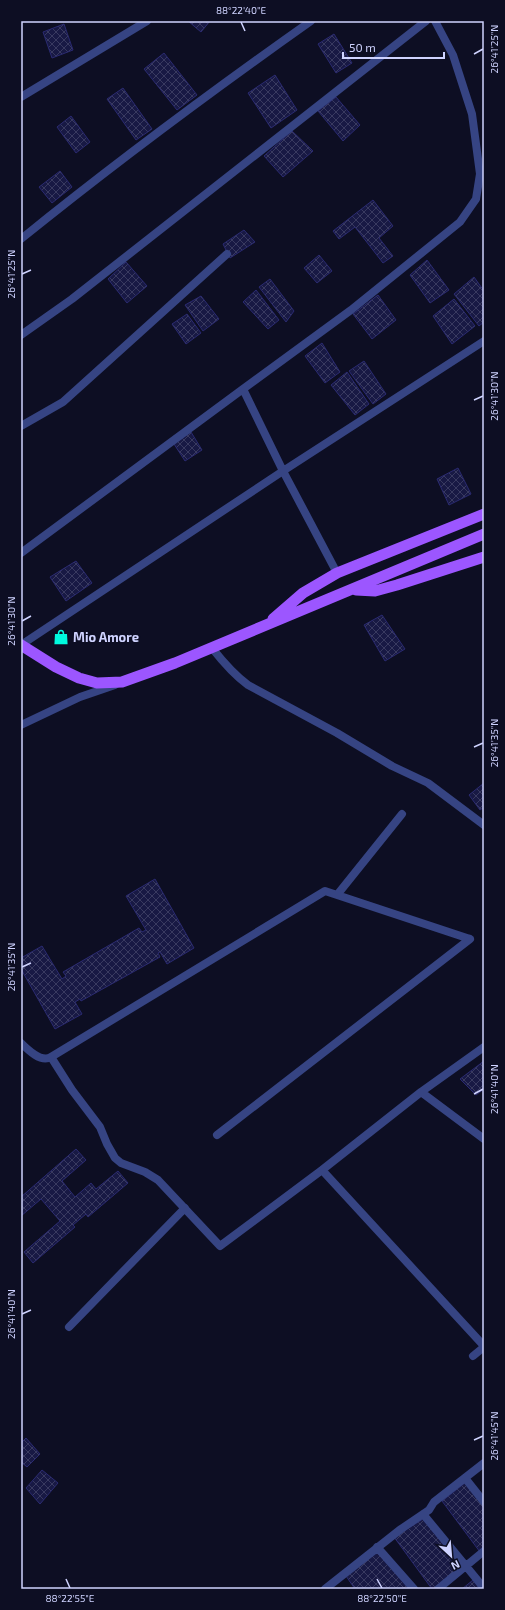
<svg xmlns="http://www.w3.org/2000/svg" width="505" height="1610" viewBox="0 0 505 1610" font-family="'Exo 2',sans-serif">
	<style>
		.building { fill: url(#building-cross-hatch); stroke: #2a2a71 }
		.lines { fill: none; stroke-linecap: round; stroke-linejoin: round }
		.minor { stroke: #364483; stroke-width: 8 }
		.tertiary { stroke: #364483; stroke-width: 8 }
		.primary { stroke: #9c56ff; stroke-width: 11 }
		.ticks { fill: none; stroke: #cfd3ff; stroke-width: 1.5 }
		.labels { text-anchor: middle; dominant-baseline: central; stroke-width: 3; stroke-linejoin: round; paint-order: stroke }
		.poi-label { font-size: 13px; font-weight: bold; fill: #cfd3ff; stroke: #0d0e23; text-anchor: start }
		.neatline { fill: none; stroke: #cfd3ff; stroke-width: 1.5 }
		.ticks-label { font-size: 10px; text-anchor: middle; fill: #cfd3ff }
	</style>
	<defs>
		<pattern id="building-cross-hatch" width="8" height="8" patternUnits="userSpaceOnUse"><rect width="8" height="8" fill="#181944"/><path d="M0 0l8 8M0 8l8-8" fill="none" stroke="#393a60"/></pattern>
	</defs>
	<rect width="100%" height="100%" fill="#0d0e23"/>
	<path class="building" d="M 188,21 L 210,21 L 201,32 Z
		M 64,24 L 73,50 L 52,58 L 43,32 Z
		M 334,34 L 352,63 L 336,73 L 318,44 Z
		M 164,53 L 197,95 L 177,110 L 144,69 Z
		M 275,75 L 297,110 L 271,128 L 248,93 Z
		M 123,88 L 152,129 L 136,140 L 107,99 Z
		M 336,97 L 360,125 L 343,141 L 318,111 Z
		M 71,116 L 90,142 L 76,153 L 57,127 Z
		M 292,131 L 313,151 L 283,177 L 264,156 Z
		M 60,171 L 72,187 L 52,203 L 39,187 Z
		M 373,200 L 393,226 L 379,238 L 393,256 L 383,263 L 355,227 L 339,239 L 333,231 Z
		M 244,230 L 255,242 L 230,258 L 223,244 Z
		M 319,255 L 332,271 L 317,283 L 304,268 Z
		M 427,260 L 449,290 L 430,303 L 410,275 Z
		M 126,262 L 147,286 L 127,303 L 108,279 Z
		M 474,277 L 484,291 L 484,322 L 479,326 L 454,294 Z
		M 270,279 L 294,311 L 286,322 L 259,287 Z
		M 256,290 L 279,320 L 268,329 L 243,302 Z
		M 378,295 L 396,320 L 372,339 L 353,314 Z
		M 201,296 L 219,319 L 203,331 L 185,305 Z
		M 454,299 L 475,326 L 452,344 L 433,316 Z
		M 187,314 L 201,333 L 186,344 L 172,324 Z
		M 322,343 L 340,372 L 325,383 L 305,356 Z
		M 364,361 L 386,394 L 373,404 L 349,371 Z
		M 347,372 L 369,404 L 355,415 L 331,385 Z
		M 191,432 L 202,450 L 185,461 L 174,444 Z
		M 458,468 L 471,494 L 449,505 L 437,479 Z
		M 76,561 L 92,583 L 66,601 L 50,577 Z
		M 382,615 L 405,649 L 385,661 L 364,625 Z
		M 484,783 L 484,807 L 480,810 L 469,795 Z
		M 155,879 L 194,948 L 167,964 L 160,952 L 158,953 L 160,957 L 81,1001 L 80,999 L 75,1002 L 82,1014 L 55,1029 L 21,969 L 21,958 L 42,946 L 62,979 L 66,976 L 63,972 L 139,928 L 142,932 L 146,930 L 126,896 Z
		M 484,1061 L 484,1089 L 476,1095 L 460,1079 Z
		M 76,1149 L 86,1160 L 62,1181 L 75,1197 L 91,1183 L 96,1189 L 118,1171 L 128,1183 L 88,1217 L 86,1214 L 73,1225 L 75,1227 L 33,1263 L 24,1252 L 60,1221 L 41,1199 L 21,1216 L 21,1197 Z
		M 26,1438 L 40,1454 L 27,1467 L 21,1462 L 21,1443 Z
		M 42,1470 L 58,1483 L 40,1504 L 26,1488 Z
		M 466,1482 L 484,1506 L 484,1549 L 480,1552 L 442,1501 Z
		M 423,1519 L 461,1566 L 435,1589 L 432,1589 L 394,1537 Z
		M 378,1551 L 409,1589 L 355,1589 L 346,1576 Z
		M 473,1580 L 480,1589 L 462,1589 Z"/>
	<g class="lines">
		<path class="minor" d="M 21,97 L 147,21
			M 21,239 C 115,163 212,91 311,21
			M 21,335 L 72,299 L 426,21
			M 243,389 L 283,471 L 337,573
			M 21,426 L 63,402 L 227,254
			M 21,553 L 243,389 L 351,310 L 460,222 L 476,199 L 480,174 L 472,114 L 453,55 L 435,21
			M 21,645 L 283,471 L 484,341
			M 21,725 L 80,697 L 115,685
			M 337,895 L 402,814
			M 21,1043 C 28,1050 41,1063 51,1057 L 72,1090 L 100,1127 L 107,1144 L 115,1158 L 121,1163 L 145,1172 L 158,1180 L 220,1246 L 322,1170 L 421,1092 L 484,1047
			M 51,1057 L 325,891 L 470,939
			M 421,1092 L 484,1139
			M 217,1135 L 470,939
			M 322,1170 L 484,1346
			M 69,1327 L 185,1208
			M 473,1356 L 484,1347
			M 465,1478 L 484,1502
			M 423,1514 L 484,1588
			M 377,1547 L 414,1589
			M 325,1589 L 401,1529 L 429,1510 L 434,1502 L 484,1463
			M 438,1589 L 484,1551"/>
		<path class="tertiary" d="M 212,648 C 223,662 233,674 248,685 L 337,733 L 392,766 L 428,783 L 484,825"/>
		<path class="primary" d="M 356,590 L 375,591 L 397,585 L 484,557
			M 273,619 L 303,593 L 337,573 L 484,514
			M 21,645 L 56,667 L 79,678 L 97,683 L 122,682 L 175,663 L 484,534"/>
	</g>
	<path class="ticks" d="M 241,22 L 245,31M 474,54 L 483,49M 22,274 L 31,270M 474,400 L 483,396M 22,621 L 31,616M 474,747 L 483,743M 22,967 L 31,963M 474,1094 L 483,1089M 22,1314 L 31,1310M 474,1440 L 483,1436M 66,1579 L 70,1588M 377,1579 L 382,1588"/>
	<defs>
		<g id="shop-bare" transform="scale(1.2)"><path d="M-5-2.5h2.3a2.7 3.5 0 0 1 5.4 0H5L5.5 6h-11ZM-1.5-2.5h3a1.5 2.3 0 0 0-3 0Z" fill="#00fade" stroke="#0d0e23" stroke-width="2.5" paint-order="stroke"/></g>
	</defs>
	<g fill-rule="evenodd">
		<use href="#shop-bare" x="61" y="637"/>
	</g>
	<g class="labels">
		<g class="poi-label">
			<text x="73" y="637">Mio Amore</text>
		</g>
	</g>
	<rect width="505" height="1610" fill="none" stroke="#0d0e23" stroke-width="44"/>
	<g transform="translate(451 1556) rotate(154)" stroke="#0d0e23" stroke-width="3" paint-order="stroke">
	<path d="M0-3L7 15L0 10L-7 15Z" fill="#cfd3ff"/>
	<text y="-6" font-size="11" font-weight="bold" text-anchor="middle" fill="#cfd3ff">N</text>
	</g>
	<path d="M343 52v6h101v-6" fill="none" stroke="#cfd3ff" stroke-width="2"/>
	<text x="349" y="52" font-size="12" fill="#cfd3ff" stroke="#0d0e23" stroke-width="3" paint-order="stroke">50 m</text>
	<rect x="22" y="22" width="461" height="1566" class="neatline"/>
	<g class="ticks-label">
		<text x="241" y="14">88°22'40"E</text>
		<text transform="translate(494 49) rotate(-90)" y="4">26°41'25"N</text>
		<text transform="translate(11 274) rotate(-90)" y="4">26°41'25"N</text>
		<text transform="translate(494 396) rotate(-90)" y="4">26°41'30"N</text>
		<text transform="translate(11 621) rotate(-90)" y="4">26°41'30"N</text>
		<text transform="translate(494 743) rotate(-90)" y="4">26°41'35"N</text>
		<text transform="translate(11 967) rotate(-90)" y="4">26°41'35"N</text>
		<text transform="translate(494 1089) rotate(-90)" y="4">26°41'40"N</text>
		<text transform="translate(11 1314) rotate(-90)" y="4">26°41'40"N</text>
		<text transform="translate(494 1436) rotate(-90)" y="4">26°41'45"N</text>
		<text x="70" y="1602">88°22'55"E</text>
		<text x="382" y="1602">88°22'50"E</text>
	</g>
</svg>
